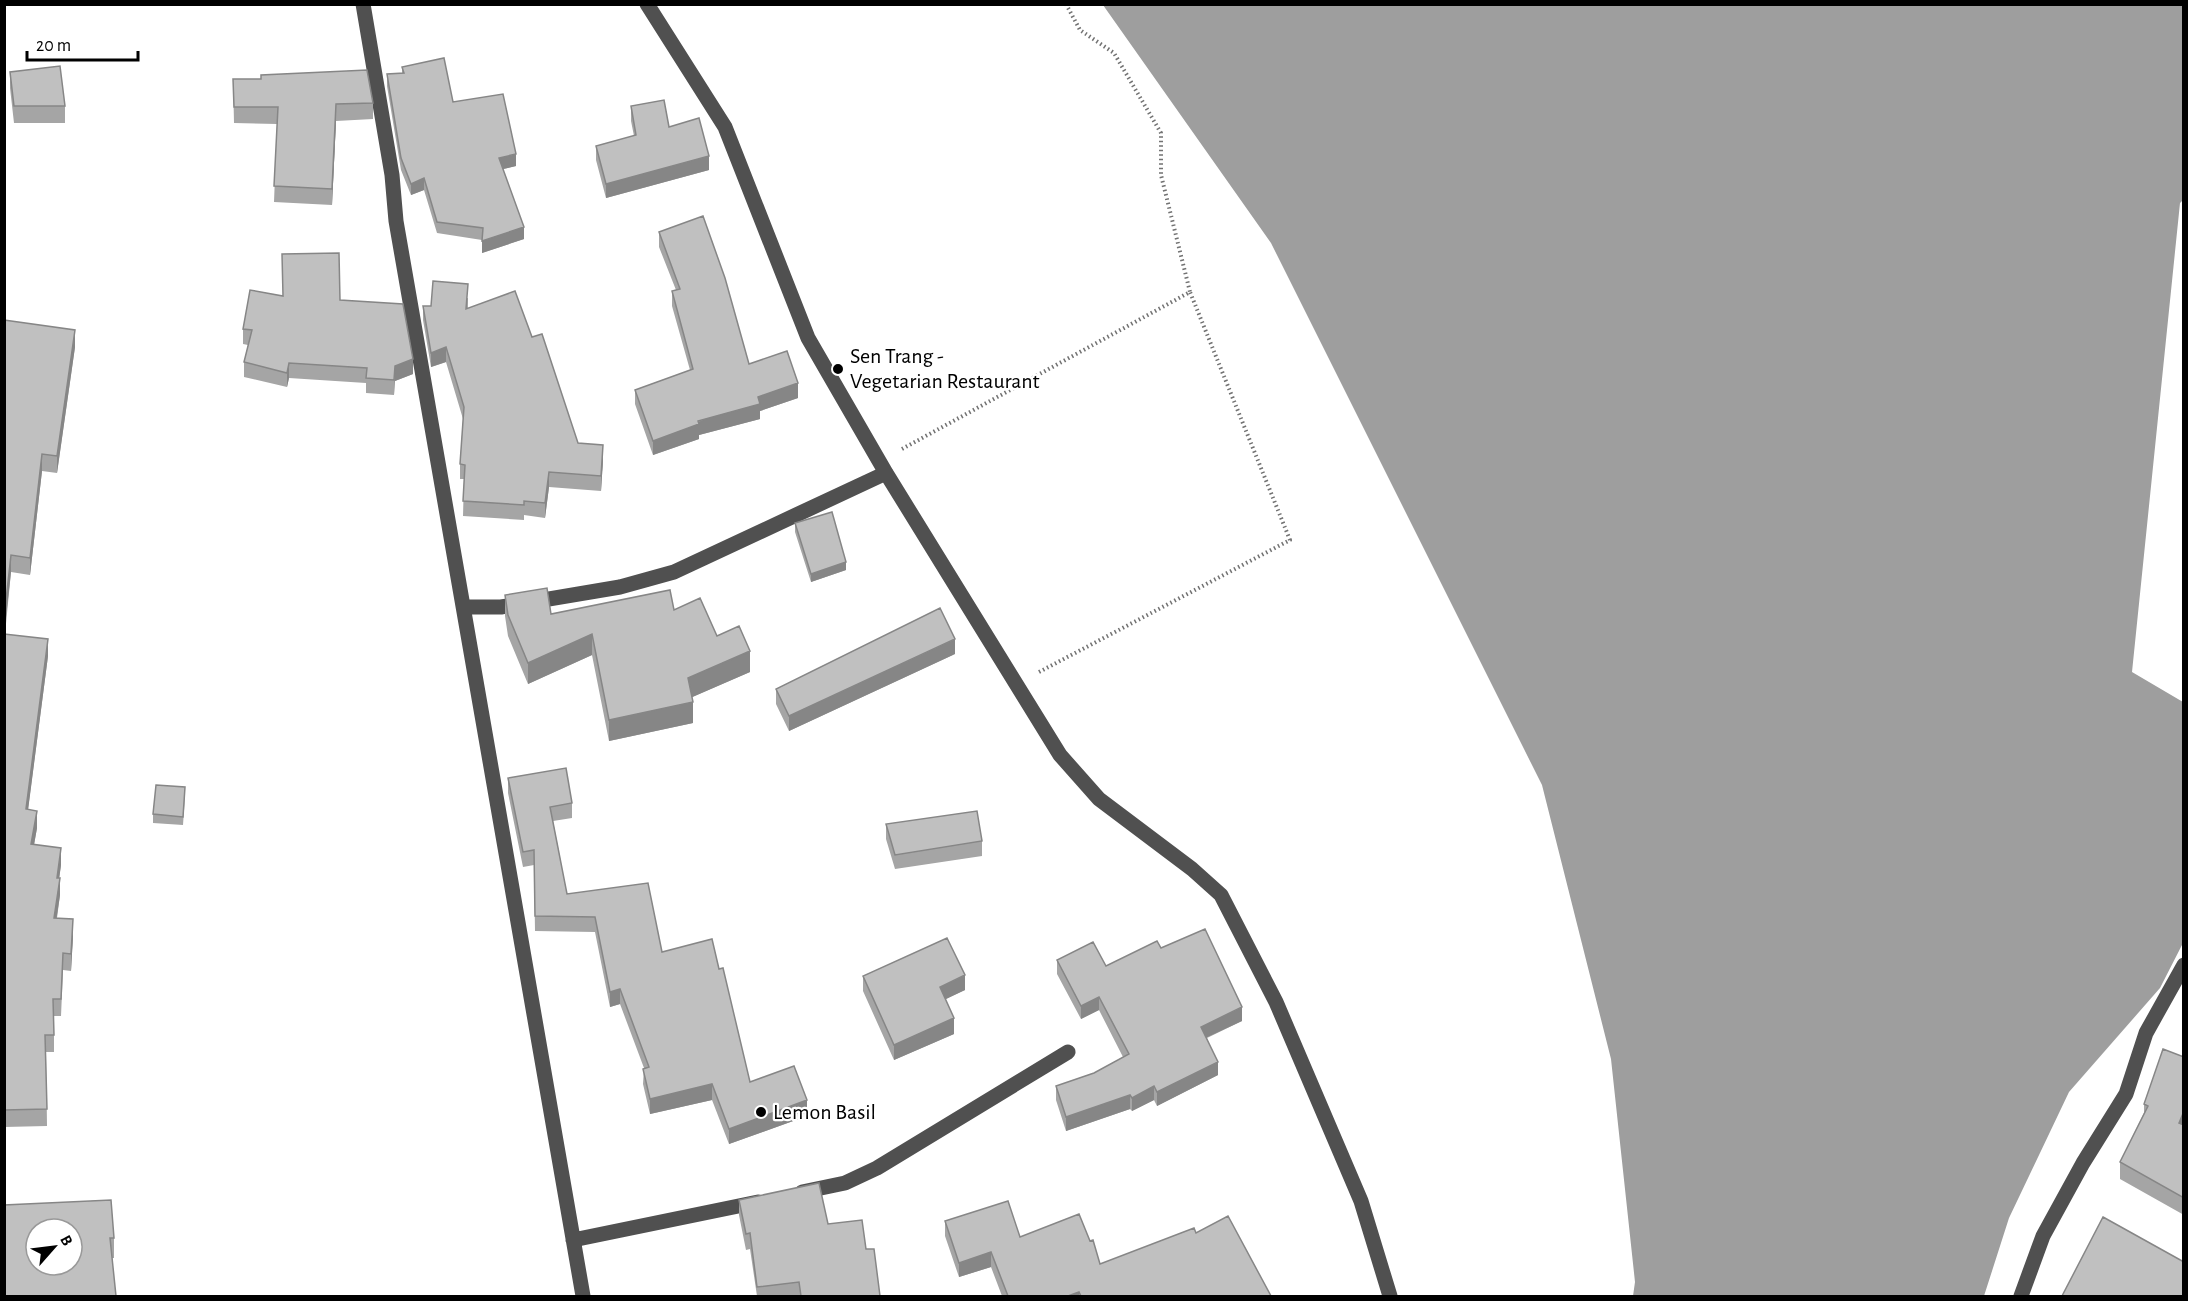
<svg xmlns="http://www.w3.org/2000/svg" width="2188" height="1301" viewBox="0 0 2188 1301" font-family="'Alegreya Sans',sans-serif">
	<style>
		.water { fill: #9e9e9e }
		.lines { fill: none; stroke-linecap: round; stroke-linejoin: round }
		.path { stroke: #727272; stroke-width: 4; stroke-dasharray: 1.5 3; stroke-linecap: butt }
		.minor { stroke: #505050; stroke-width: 15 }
		.wall { fill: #a5a5a5 }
		.shaded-wall { fill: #868686 }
		.building { fill: #c0c0c0; stroke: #868686; stroke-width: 1.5; fill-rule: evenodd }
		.poi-dot { fill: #000; stroke: #fff; stroke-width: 2 }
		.labels { text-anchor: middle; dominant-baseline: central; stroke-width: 4.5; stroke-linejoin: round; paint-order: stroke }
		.poi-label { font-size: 22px; fill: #000; stroke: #fff; text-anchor: start }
	</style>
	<rect width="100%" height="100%" fill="#fff"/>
	<path class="water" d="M 1103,5 L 2183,5 L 2183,200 L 2180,203 L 2132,672 L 2183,702 L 2183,943 L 2160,988 L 2069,1092 L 2009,1218 L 1984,1296 L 1633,1296 L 1635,1282 L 1611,1059 L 1542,785 L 1271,243 Z"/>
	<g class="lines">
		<path class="path" d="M 1066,4 L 1080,30 L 1114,53 L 1161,133 L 1161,175 L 1190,292
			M 902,449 L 1190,292 L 1290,540 L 1039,672"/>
		<path class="minor" d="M 363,4 L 392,175 L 396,221 L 583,1296
			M 647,4 L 725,127 L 808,338 L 886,473 L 1060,755 L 1099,799 L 1192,869 L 1221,895 L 1276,1002 L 1361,1201 L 1390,1296
			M 465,607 L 501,607 L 620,587 L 674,572 L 886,473
			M 802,1192 L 845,1183 L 877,1168 L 1068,1052
			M 573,1240 L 758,1202
			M 2021,1296 L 2043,1236 L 2083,1163 L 2126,1094 L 2146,1033 L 2184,965"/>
	</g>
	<path class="wall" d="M 402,67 L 453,102 L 516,166 L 503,169 L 524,239 L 482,253 L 482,240 L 437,233 L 424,190 L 411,195 L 401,170 L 387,86 L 387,74 L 402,73 Z
		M 10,72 L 65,106 L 65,123 L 14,123 L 10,88 Z
		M 233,79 L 373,103 L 373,119 L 336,121 L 332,205 L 274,202 L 277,124 L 234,123 Z
		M 631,106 L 669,127 L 709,170 L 606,198 L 596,160 L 596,146 L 634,136 L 631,121 Z
		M 659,232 L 749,364 L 798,398 L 760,411 L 760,419 L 699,435 L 699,439 L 653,455 L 635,404 L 635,390 L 690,370 L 672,306 L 672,291 L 676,290 L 659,247 Z
		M 282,296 L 340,300 L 413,374 L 395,381 L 394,395 L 366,393 L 366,383 L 289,378 L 287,387 L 244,377 L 244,362 L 248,345 L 243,344 L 243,329 Z
		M 468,298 L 468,308 L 532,337 L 578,443 L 603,460 L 601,491 L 549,487 L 545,518 L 524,515 L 524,520 L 463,516 L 464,479 L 460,479 L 460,464 L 463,419 L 446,362 L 431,367 L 423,320 L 423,306 L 431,306 Z
		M 4,320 L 75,347 L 57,473 L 42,471 L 30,575 L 11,572 L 5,634 L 48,656 L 28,809 L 37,828 L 34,845 L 61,865 L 59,878 L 60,895 L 57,918 L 73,936 L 71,971 L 63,970 L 61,1016 L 54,1016 L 54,1052 L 46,1052 L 47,1126 L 4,1127 Z
		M 795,523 L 846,570 L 811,582 L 795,532 Z
		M 505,595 L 551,614 L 674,610 L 717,636 L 750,672 L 692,697 L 693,723 L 609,741 L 592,655 L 528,684 L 508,636 L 505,616 Z
		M 955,654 L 789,731 L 776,704 L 776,689 Z
		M 508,778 L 572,803 L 572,818 L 553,821 L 567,894 L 662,952 L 719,969 L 750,1082 L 807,1116 L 729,1144 L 712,1100 L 650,1114 L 643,1084 L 644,1068 L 620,1004 L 610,1007 L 595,932 L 535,931 L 534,865 L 523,867 L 508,793 Z
		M 185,796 L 183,825 L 153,823 L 153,814 Z
		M 886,824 L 982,841 L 982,856 L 895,869 L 886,839 Z
		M 1161,948 L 1242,1021 L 1207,1038 L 1218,1075 L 1157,1106 L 1154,1100 L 1132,1111 L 1130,1109 L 1066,1131 L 1056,1100 L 1056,1086 L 1094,1073 L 1123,1057 L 1099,1010 L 1081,1019 L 1057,974 L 1057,960 L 1106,966 Z
		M 863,976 L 965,990 L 945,999 L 954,1034 L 894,1060 L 863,991 Z
		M 2184,1057 L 2184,1215 L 2120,1179 L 2120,1162 L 2144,1113 L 2144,1104 Z
		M 739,1200 L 828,1224 L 866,1249 L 880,1296 L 757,1296 L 750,1249 L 746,1250 L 739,1215 Z
		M 4,1205 L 114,1238 L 114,1258 L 112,1258 Z
		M 945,1221 L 1020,1237 L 1090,1241 L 1100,1264 L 1196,1233 L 1271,1296 L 1002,1296 L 991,1267 L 959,1277 L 945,1236 Z"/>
	<path class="shaded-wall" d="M 336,104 L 336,121 L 332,205 L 332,189 Z
		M 516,154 L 516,166 L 499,170 L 499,158 Z
		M 709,156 L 709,170 L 606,198 L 606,184 Z
		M 424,178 L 424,190 L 411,195 L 411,184 Z
		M 524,227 L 524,239 L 482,253 L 482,241 Z
		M 75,330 L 75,347 L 57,473 L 57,456 Z
		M 446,347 L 446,362 L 431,367 L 431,353 Z
		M 413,359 L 413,374 L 395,381 L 394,395 L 395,366 Z
		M 289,363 L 289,378 L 287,387 L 287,373 Z
		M 798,383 L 798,398 L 760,411 L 760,419 L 699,435 L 699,439 L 653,455 L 653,441 L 758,397 Z
		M 603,445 L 603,460 L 601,491 L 601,476 Z
		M 42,454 L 42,471 L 30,575 L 30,558 Z
		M 549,472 L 549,487 L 545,518 L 545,503 Z
		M 11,555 L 11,572 L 4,635 L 4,618 Z
		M 846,562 L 846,570 L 811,582 L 811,574 Z
		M 592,634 L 592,655 L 528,684 L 528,663 Z
		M 48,639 L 48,656 L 26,826 L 26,809 Z
		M 955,639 L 955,654 L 789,731 L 789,716 Z
		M 750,651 L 750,672 L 688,699 L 688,678 Z
		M 693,702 L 693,723 L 609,741 L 609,720 Z
		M 37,811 L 37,828 L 31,861 L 31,844 Z
		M 61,848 L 61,865 L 57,895 L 57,878 Z
		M 60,878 L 60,895 L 54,935 L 54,918 Z
		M 73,919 L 73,936 L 71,971 L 71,954 Z
		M 965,975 L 965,990 L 940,1002 L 940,987 Z
		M 620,989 L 620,1004 L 610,1007 L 610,992 Z
		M 1099,997 L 1099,1010 L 1081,1019 L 1081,1006 Z
		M 1242,1007 L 1242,1021 L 1201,1040 L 1201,1027 Z
		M 954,1018 L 954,1034 L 894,1060 L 894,1045 Z
		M 1218,1062 L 1218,1075 L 1157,1106 L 1157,1092 Z
		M 712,1084 L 712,1100 L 650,1114 L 650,1099 Z
		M 1154,1086 L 1154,1100 L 1132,1111 L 1132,1098 Z
		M 1130,1095 L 1130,1109 L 1066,1131 L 1066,1117 Z
		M 807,1100 L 807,1116 L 729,1144 L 729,1129 Z
		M 2184,1111 L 2184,1127 L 2179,1123 Z
		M 991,1252 L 991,1267 L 959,1277 L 959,1263 Z
		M 1079,1292 L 1079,1296 L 1068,1296 Z"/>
	<path class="building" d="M 444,58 L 453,102 L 503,94 L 516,154 L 499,158 L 524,227 L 482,241 L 483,228 L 437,222 L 424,178 L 411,184 L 401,158 L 387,74 L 404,73 L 402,67 Z
		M 60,66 L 65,106 L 14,106 L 10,72 Z
		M 367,70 L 373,103 L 336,104 L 332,189 L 274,186 L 278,107 L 234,107 L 233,79 L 261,79 L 261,75 Z
		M 664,100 L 669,127 L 699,118 L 709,156 L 606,184 L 596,146 L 636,135 L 631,106 Z
		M 703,216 L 725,278 L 749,364 L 787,351 L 798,383 L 758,397 L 760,404 L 698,421 L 699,424 L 653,441 L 635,390 L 693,369 L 672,291 L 680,289 L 659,232 Z
		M 339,253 L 340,300 L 403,304 L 413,359 L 395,366 L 394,380 L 366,378 L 367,368 L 289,363 L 287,373 L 244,362 L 252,330 L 243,329 L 250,290 L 283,296 L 282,254 Z
		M 433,281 L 468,284 L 466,309 L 515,291 L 532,337 L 542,334 L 578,443 L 603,445 L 601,476 L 549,472 L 545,503 L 524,501 L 524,505 L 463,501 L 465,465 L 460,464 L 464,407 L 446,347 L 431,353 L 423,306 L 431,306 Z
		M 4,320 L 75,330 L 57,456 L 42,454 L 30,558 L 11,555 L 4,618 Z
		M 832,512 L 846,562 L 811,574 L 795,523 Z
		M 547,588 L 551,614 L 670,590 L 674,610 L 700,598 L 717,636 L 739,626 L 750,651 L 688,678 L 693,702 L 609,720 L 592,634 L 528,663 L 508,615 L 505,595 Z
		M 940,608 L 955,639 L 789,716 L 776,689 Z
		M 4,634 L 48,639 L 26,809 L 37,811 L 31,844 L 61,848 L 57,878 L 60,878 L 54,918 L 73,919 L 71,954 L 63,953 L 61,999 L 53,999 L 54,1035 L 45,1035 L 47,1109 L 4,1110 Z
		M 566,768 L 572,803 L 550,807 L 567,894 L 648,883 L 662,952 L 712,939 L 719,969 L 723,968 L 750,1082 L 794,1066 L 807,1100 L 729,1129 L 712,1084 L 650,1099 L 643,1069 L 649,1067 L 620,989 L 610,992 L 595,917 L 535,916 L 534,850 L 523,852 L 508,778 Z
		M 156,785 L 185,787 L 183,817 L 153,814 Z
		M 977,811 L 982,841 L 895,855 L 886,824 Z
		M 1205,929 L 1242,1007 L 1201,1027 L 1218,1062 L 1157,1092 L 1154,1086 L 1132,1098 L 1130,1095 L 1066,1117 L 1056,1086 L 1094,1073 L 1129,1054 L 1099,997 L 1081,1006 L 1057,960 L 1093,942 L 1106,966 L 1157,941 L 1161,948 Z
		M 947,938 L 965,975 L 940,987 L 954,1018 L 894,1045 L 863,976 Z
		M 2163,1049 L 2184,1057 L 2184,1111 L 2179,1123 L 2184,1125 L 2184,1198 L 2120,1162 L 2148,1106 L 2144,1104 Z
		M 819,1183 L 828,1224 L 862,1220 L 866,1249 L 874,1249 L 880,1296 L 801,1296 L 799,1282 L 757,1287 L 750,1233 L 746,1234 L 739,1200 Z
		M 111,1200 L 114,1238 L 110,1238 L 116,1296 L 4,1296 L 4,1205 ZM 36,1229 L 72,1229 L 72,1265 L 36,1265 Z
		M 1008,1201 L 1020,1237 L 1079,1214 L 1090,1241 L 1093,1240 L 1100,1264 L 1194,1228 L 1196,1233 L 1228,1216 L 1271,1296 L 1081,1296 L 1079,1292 L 1068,1296 L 1008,1296 L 991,1252 L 959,1263 L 945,1221 Z
		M 2103,1217 L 2184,1262 L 2184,1296 L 2062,1296 Z"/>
	<g class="poi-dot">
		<circle cx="838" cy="369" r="6"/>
		<circle cx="761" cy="1112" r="6"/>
	</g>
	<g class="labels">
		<g class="poi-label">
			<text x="850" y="356">Sen Trang -<tspan x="850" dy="25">Vegetarian Restaurant</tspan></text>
			<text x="773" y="1112">Lemon Basil</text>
		</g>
	</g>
	<rect width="2188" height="1301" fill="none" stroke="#000000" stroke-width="12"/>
	<g transform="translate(54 1247) rotate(62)"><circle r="28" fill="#ffffff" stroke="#999999" stroke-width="1.5"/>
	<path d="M0-4.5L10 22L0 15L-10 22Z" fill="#000000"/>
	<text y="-9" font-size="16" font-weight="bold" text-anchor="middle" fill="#000000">B</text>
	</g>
	<path d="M27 51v9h111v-9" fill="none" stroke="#000000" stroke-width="3"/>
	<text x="36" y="51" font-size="18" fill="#000000" stroke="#ffffff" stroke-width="4.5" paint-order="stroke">20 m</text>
</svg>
